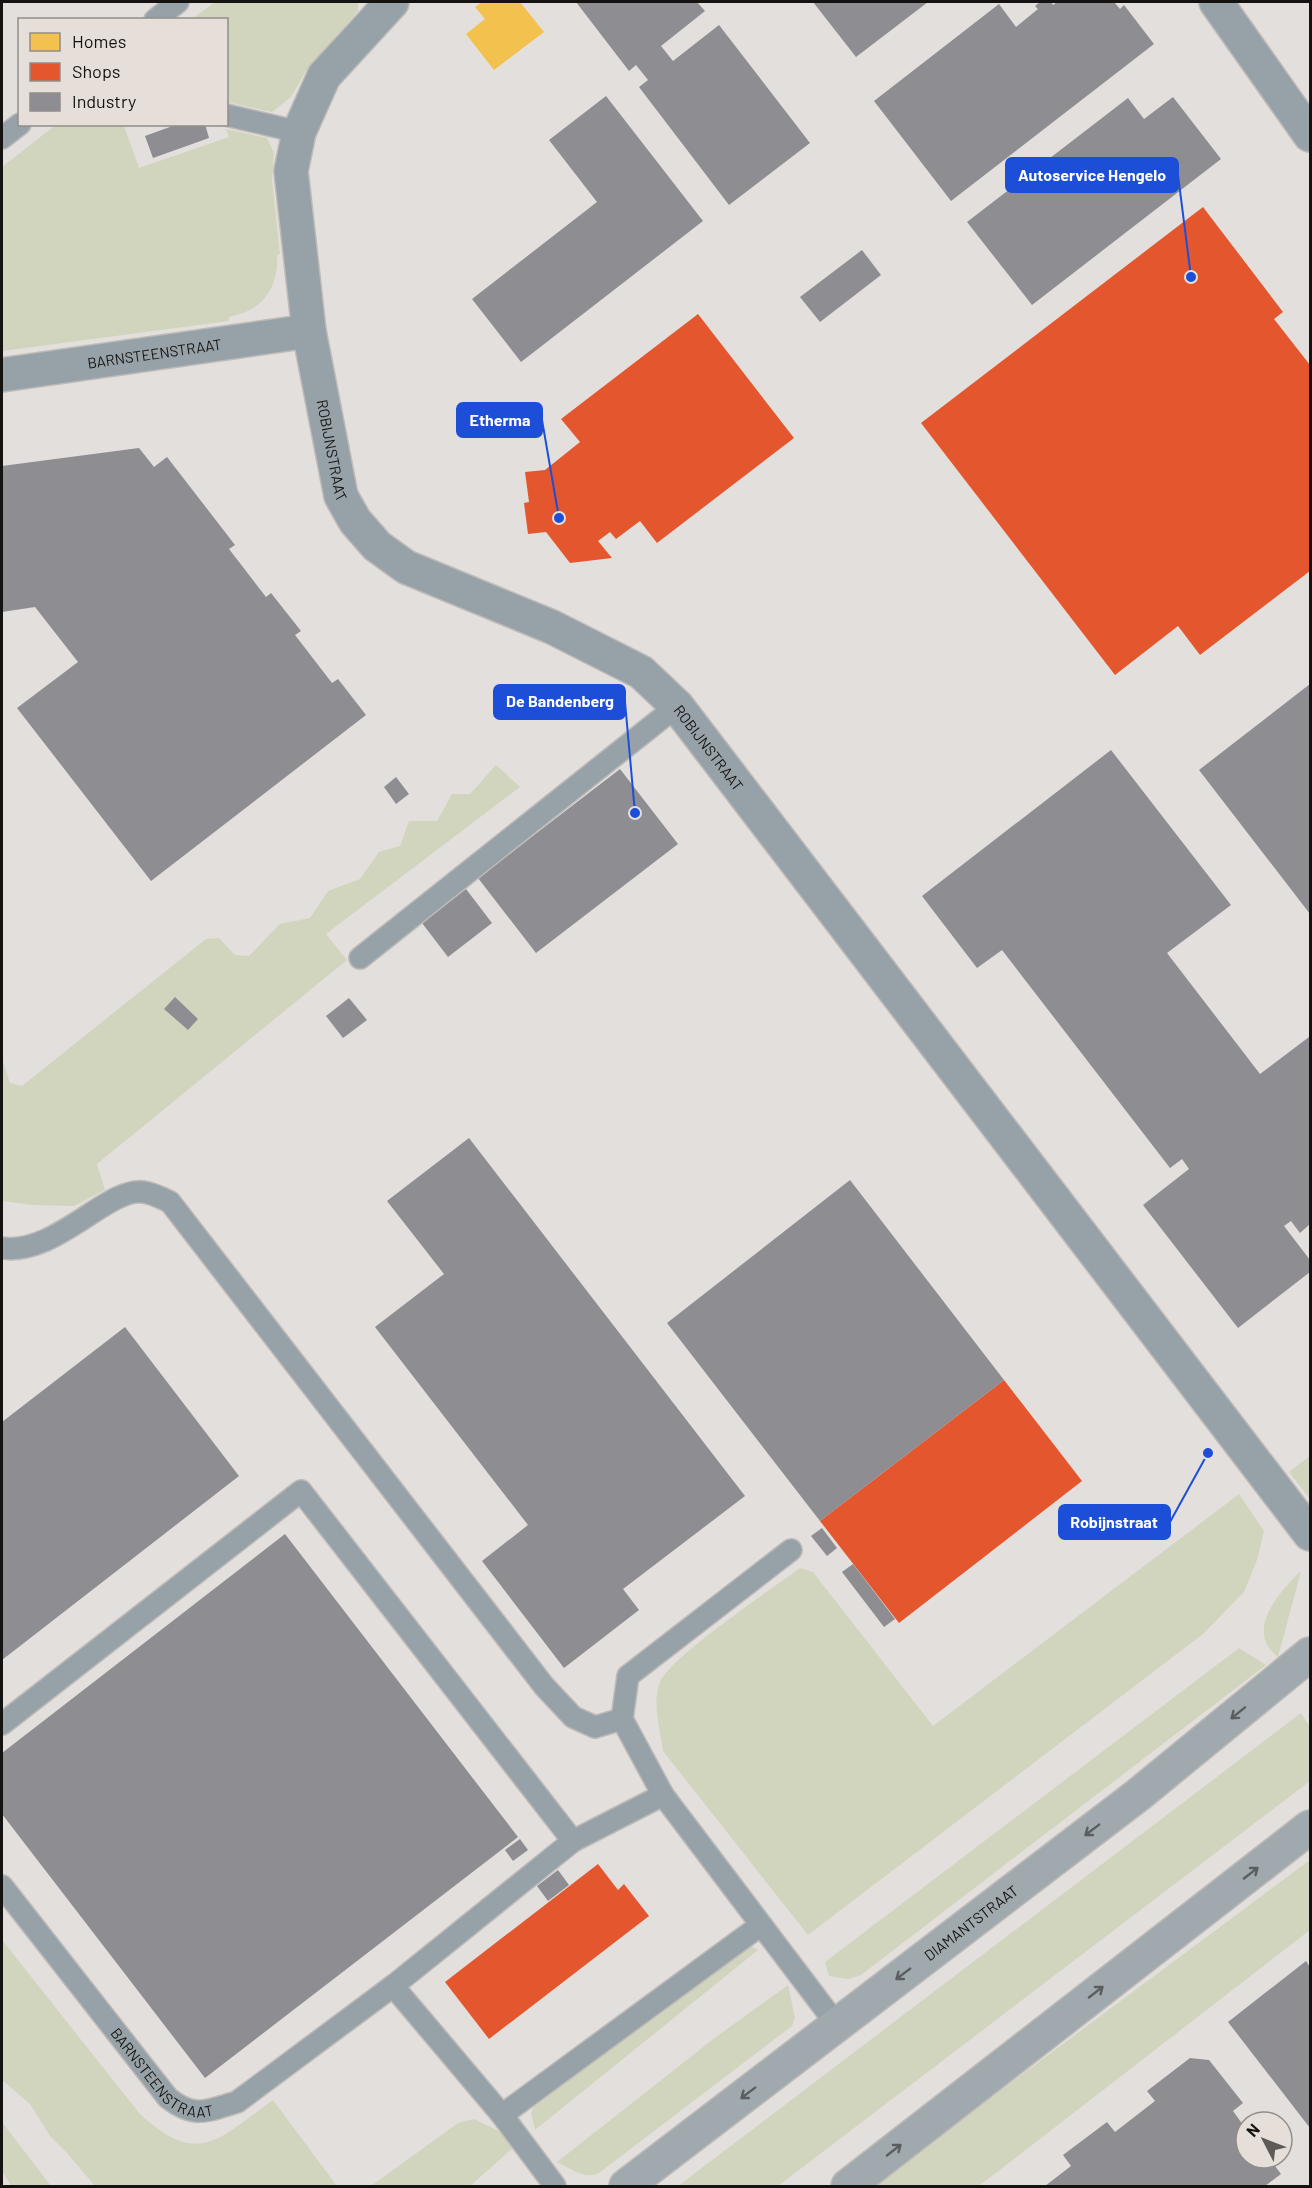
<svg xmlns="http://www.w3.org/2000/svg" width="1312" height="2188" viewBox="0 0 1312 2188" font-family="Barlow,sans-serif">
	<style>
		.green { fill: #d2d5bd }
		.homes { fill: #f2c14e }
		.shops { fill: #e4572e }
		.industry { fill: #8d8d92 }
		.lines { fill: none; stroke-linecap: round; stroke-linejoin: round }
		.service-casing { stroke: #bdbab8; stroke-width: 24 }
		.minor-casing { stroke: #bdbab8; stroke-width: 36 }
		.secondary-casing { stroke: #bdbab8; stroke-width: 36 }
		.service { stroke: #96a2a8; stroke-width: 21 }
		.minor { stroke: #96a2a8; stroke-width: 33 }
		.secondary { stroke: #a0a9ae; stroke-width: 33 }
		.oneway { stroke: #5a5e60 }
		.labels { text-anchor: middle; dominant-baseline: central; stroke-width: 6; stroke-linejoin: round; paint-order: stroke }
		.street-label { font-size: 15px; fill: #151311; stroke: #e6dfd9 }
		.leader { fill: none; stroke: #1d4ed8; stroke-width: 2 }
		.callout-dot { fill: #1d4ed8; stroke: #e6dfd9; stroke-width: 2 }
		.callout { fill: #1d4ed8; stroke: #1d4ed8; stroke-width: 2 }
		.callout-label { font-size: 16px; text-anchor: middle; font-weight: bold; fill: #fff }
	</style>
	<rect width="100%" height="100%" fill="#e3dfdc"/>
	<path class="green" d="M 215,2 L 358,2 L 358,11 L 306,71 L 291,97 L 272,112 L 227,102 L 226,20 L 192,19 Z
		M 57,124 L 128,125 L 124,126 L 139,168 L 229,137 L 226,129 L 267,138 L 274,153 L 272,179 L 280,254 L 277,255 C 279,288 262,311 229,317 L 229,321 L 2,351 L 2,167 Z
		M 496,765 L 520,787 L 326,934 L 347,960 L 97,1164 L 105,1190 L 74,1206 L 32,1205 L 2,1201 L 2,1059 L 10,1083 L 22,1086 L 206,939 L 219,938 L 235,955 L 249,956 L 280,924 L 310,918 L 328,891 L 360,879 L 379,852 L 400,846 L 409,821 L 437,821 L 452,794 L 470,794 Z
		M 1310,1456 L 1310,1499 L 1289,1472 Z
		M 1239,1494 L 1264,1531 L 1257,1560 L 1244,1592 L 1203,1634 L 808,1935 L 663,1751 C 660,1730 652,1702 660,1682 C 670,1657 773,1588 800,1568 L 813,1572 L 933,1726 Z
		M 1301,1571 L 1278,1657 C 1244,1631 1279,1592 1301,1571 Z
		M 1239,1648 L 1266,1665 L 861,1975 L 848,1979 L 829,1976 L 825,1962 Z
		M 1301,1713 L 1310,1727 L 1310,1781 L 778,2186 L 678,2186 Z
		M 1310,1860 L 1310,1930 L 979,2186 L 872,2186 Z
		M 2,1940 L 140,2114 C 198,2168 219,2139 273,2100 L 337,2186 L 95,2186 L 67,2153 L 50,2136 L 30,2104 L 2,2080 Z
		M 749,1945 L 758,1950 L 535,2130 L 531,2113 L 536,2101 Z
		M 788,1985 L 795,2018 L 792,2026 L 599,2173 C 584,2180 570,2168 557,2162 L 716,2037 Z
		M 474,2119 L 497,2130 L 515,2146 L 470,2186 L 371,2186 L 458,2123 Z
		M 2,2122 L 51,2186 L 11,2186 L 2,2171 Z"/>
	<path class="homes" d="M 482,2 L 520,2 L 544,32 L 494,70 L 466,34 L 485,19 L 475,7 Z"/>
	<path class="shops" d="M 1203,207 L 1283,312 L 1274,319 L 1310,365 L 1310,571 L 1200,655 L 1178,626 L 1115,675 L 921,423 Z
		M 698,314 L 794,438 L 657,543 L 640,521 L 616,539 L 610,532 L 598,541 L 612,558 L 570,563 L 546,532 L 528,534 L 524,503 L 529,502 L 525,472 L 545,470 L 580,442 L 561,419 Z
		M 1004,1380 L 1082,1481 L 899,1623 L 820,1521 Z
		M 598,1864 L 618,1890 L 624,1884 L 649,1916 L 489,2039 L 445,1982 Z"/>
	<path class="industry" d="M 576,2 L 697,2 L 705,11 L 661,46 L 673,61 L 719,25 L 810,143 L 729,205 L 639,87 L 648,80 L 636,65 L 629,71 Z
		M 813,2 L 928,2 L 856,57 Z
		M 1040,2 L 1051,2 L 1053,5 L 1057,2 L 1114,2 L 1120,9 L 1124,5 L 1154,44 L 951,201 L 874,101 L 999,4 L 1016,27 L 1038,9 L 1035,6 Z
		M 606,96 L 703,221 L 521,362 L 472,299 L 597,202 L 549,140 Z
		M 1173,97 L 1221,159 L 1032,305 L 967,222 L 1128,98 L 1144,119 Z
		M 178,124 L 205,124 L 209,138 L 153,158 L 145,136 Z
		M 862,250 L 881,275 L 820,322 L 800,297 Z
		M 139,448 L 154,467 L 167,457 L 235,545 L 229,549 L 266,597 L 271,593 L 301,631 L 295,635 L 332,683 L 338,679 L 366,715 L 151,881 L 17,708 L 78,662 L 35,607 L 2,612 L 2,466 Z
		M 1310,684 L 1310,914 L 1199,770 Z
		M 1111,750 L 1231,905 L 1167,953 L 1260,1074 L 1309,1037 L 1310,1039 L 1310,1224 L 1300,1233 L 1291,1221 L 1284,1226 L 1310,1260 L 1310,1272 L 1238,1328 L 1143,1205 L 1189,1169 L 1182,1159 L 1170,1168 L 1002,950 L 977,968 L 922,896 Z
		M 620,769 L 678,844 L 536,953 L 478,878 Z
		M 396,777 L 409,794 L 396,804 L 384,787 Z
		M 466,889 L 492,923 L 448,957 L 422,923 Z
		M 175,997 L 198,1019 L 188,1030 L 164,1009 Z
		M 349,998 L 367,1020 L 343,1038 L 326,1016 Z
		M 469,1138 L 745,1496 L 623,1589 L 639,1610 L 564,1668 L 482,1561 L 528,1525 L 375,1327 L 444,1274 L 387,1201 Z
		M 850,1180 L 1004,1380 L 820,1521 L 667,1323 Z
		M 125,1327 L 239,1476 L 2,1660 L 2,1422 Z
		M 822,1528 L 837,1548 L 827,1556 L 811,1536 Z
		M 285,1534 L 518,1837 L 205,2078 L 2,1814 L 2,1753 Z
		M 853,1564 L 895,1619 L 884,1627 L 842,1572 Z
		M 520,1839 L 528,1850 L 513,1861 L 505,1850 Z
		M 558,1870 L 569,1885 L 548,1901 L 537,1886 Z
		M 1306,1961 L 1310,1967 L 1310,2128 L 1228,2022 Z
		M 1190,2058 L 1209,2060 L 1243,2103 L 1233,2111 L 1246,2129 L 1246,2158 L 1269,2158 L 1281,2174 L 1265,2186 L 1045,2186 L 1071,2166 L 1063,2155 L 1107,2122 L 1115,2132 L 1155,2101 L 1147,2091 Z"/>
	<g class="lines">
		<g class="service-casing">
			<g id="service">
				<path d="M 155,20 L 178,2"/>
				<path d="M 226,115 L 299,132"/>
				<path d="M 2,138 L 20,124"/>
				<path d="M 360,958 L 677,706"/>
				<path d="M 2,1248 C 55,1256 108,1187 143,1192 C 152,1193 162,1198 170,1202 L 544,1686 L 573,1717 L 595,1727 L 622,1719"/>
				<path d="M 791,1550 L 628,1676 L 622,1719 L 663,1795 L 837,2025"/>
				<path d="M 2,1724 L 301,1491 L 573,1841"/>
				<path id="s1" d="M 2,1886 L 168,2098 C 195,2119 206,2111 237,2102 L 393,1986 L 573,1841 L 663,1795"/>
				<path d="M 393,1986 L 502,2115 L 555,2186"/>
				<path d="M 502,2115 L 761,1925"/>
			</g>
		</g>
		<g class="minor-casing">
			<g id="minor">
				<path id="s2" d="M 392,2 L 324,76 L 299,132 L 291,171 L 309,331 L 341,496 L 355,521 L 377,546 L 406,567 L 552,627 L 641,672 L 677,706 L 1310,1534"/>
				<path d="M 1216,2 L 1310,135"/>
				<path id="s3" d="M 2,375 L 309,331"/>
			</g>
		</g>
		<g class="secondary-casing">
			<g id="secondary">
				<path id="s4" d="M 626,2186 L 1138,1795 L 1310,1654"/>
				<path d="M 848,2186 L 1310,1827"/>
			</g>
		</g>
		<use href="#service" class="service"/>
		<use href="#minor" class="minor"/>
		<use href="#secondary" class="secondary"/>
	</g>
	<defs><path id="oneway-shaft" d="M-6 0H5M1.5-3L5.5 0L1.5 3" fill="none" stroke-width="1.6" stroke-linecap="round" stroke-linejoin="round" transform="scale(1.5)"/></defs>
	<g class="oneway">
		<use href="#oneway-shaft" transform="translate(1238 1713) rotate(141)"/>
		<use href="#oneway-shaft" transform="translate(1092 1830) rotate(143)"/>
		<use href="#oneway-shaft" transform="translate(1251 1873) rotate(-38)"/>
		<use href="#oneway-shaft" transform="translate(903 1974) rotate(143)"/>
		<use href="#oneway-shaft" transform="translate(1096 1992) rotate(-38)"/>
		<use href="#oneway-shaft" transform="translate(748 2093) rotate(143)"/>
		<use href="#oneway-shaft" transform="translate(894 2150) rotate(-38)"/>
	</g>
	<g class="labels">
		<g class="street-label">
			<text stroke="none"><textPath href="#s3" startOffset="154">BARNSTEENSTRAAT</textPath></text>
			<text stroke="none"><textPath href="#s2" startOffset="484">ROBIJNSTRAAT</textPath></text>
			<text stroke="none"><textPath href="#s2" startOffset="988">ROBIJNSTRAAT</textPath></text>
			<text stroke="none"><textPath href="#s4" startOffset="434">DIAMANTSTRAAT</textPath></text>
			<text stroke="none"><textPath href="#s1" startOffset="250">BARNSTEENSTRAAT</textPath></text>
		</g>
	</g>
	<path class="leader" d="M1191 277L1178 175M559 518L542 420M635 813L625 702M1208 1453L1170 1522"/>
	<g class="callout-dot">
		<circle cx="1191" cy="277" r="6"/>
		<circle cx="559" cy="518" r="6"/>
		<circle cx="635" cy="813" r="6"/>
		<circle cx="1208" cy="1453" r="6"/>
	</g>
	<g class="callout">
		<rect x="1006" y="158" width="172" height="34" rx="6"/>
		<rect x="457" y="403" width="85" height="34" rx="6"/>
		<rect x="494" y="685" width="131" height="34" rx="6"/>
		<rect x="1059" y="1505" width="111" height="34" rx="6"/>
	</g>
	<g class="callout-label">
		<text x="1092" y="181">Autoservice Hengelo</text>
		<text x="500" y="426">Etherma</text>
		<text x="560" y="707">De Bandenberg</text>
		<text x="1114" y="1528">Robijnstraat</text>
	</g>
	<rect width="1312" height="2188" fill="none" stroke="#151311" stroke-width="6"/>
	<rect x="18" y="18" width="210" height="108" fill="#e6dfd9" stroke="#928d89" stroke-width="1.5"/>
	<rect x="30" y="33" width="30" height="18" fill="#f2c14e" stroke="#928d89" stroke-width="1.5"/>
	<text x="72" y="48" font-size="18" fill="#151311">Homes</text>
	<rect x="30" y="63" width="30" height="18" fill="#e4572e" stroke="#928d89" stroke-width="1.5"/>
	<text x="72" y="78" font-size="18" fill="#151311">Shops</text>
	<rect x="30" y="93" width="30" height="18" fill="#8d8d92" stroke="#928d89" stroke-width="1.5"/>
	<text x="72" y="108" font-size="18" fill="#151311">Industry</text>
	<g transform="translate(1264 2140) rotate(312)"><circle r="28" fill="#e6dfd9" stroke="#928d89" stroke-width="1.5"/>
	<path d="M0-4.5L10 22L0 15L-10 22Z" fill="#5d5a58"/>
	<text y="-9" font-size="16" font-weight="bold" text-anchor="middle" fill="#151311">N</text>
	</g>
</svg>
